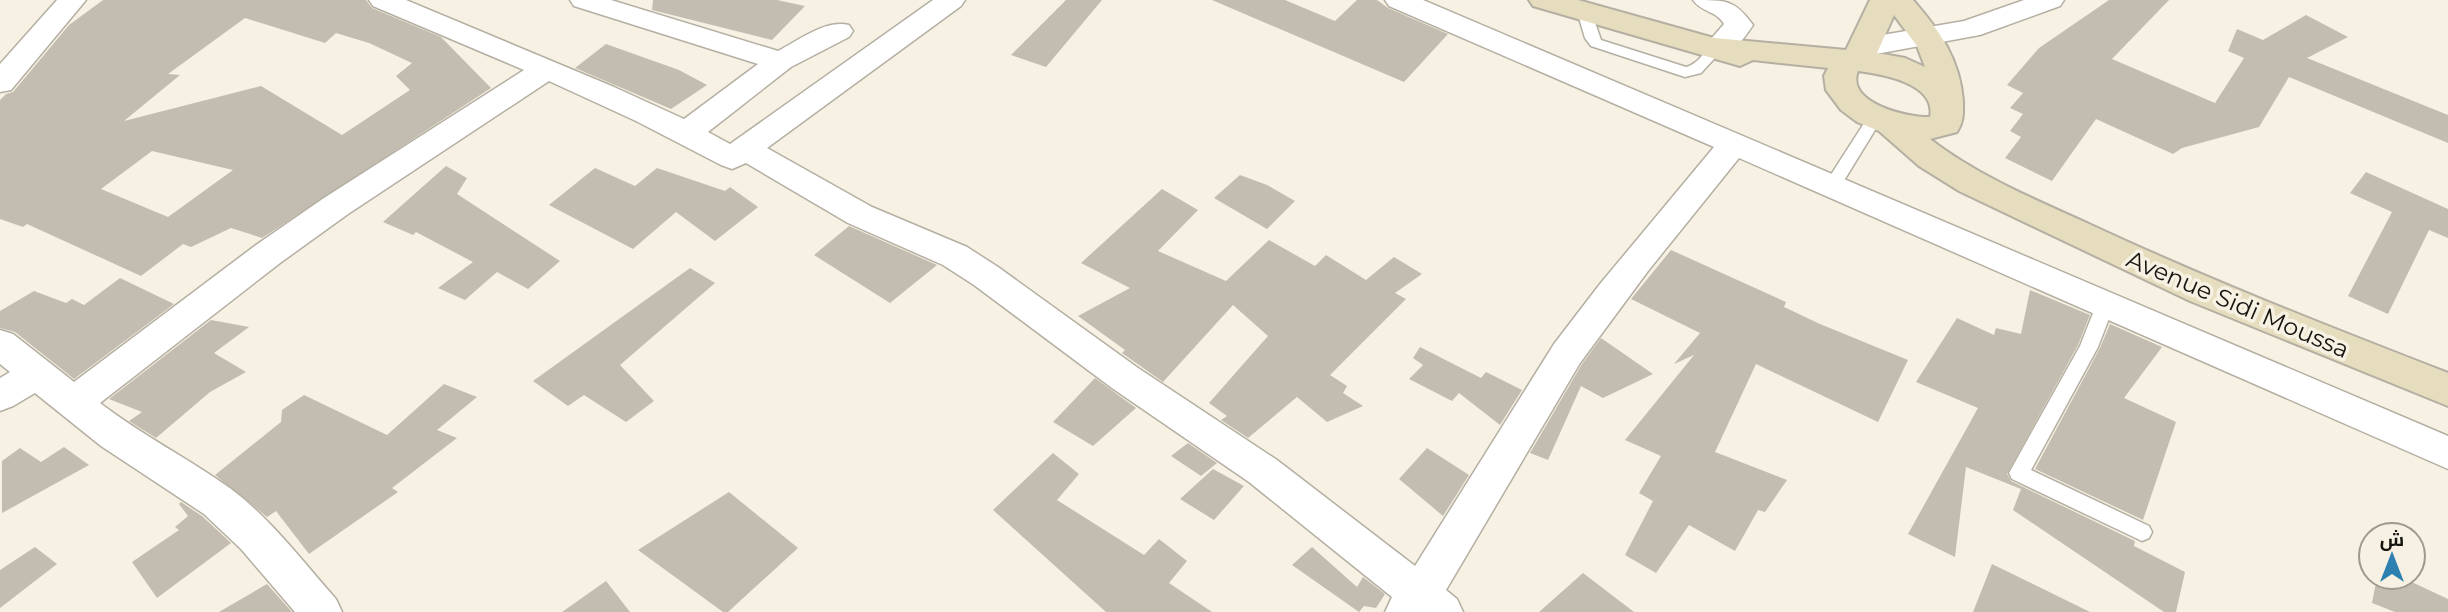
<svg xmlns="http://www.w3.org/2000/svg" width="2448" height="612" viewBox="0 0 2448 612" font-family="Montserrat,Cairo,sans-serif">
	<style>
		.building { fill: #c2bdb0; fill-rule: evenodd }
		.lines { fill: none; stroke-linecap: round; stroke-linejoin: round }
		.lane-casing { stroke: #b4afa2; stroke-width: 3 }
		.street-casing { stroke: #b4afa2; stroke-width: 3 }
		.secondary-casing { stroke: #b4afa2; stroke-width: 4 }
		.lane { fill: #fff; fill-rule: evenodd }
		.street { fill: #fff; fill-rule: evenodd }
		.secondary { fill: #e6dcbe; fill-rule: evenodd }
		.labels { text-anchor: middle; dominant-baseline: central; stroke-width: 7; stroke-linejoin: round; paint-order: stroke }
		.street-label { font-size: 24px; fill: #15140f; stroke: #f6f1e3 }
	</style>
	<rect width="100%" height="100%" fill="#f6f1e3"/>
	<path class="building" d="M 103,0 L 366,0 L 372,8 L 441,37 L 491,88 L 262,238 L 231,228 L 191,247 L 183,244 L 141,276 L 27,224 L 23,227 L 0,219 L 0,100 L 6,94 L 13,92 L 69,25 ZM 245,18 L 325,43 L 336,33 L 369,43 L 412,63 L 396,76 L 410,90 L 342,135 L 261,86 L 124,121 L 180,75 L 168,74 ZM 152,151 L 233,170 L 168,217 L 101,189 Z
		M 653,0 L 777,0 L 805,6 L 772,40 L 652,10 Z
		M 1066,0 L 1102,0 L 1046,67 L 1011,55 Z
		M 1212,0 L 1285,0 L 1335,21 L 1357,0 L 1377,0 L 1388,8 L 1448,34 L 1404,82 Z
		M 2109,0 L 2169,0 L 2112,59 L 2215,103 L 2244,58 L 2228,51 L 2237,29 L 2263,40 L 2306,15 L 2348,37 L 2307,58 L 2448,115 L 2448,143 L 2289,77 L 2259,127 L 2182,148 L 2173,154 L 2096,119 L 2052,181 L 2005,158 L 2021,137 L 2010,131 L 2023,114 L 2010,108 L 2023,93 L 2007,85 L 2039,48 Z
		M 606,44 L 679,70 L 707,85 L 671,109 L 575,68 Z
		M 446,166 L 467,178 L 457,194 L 560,261 L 528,289 L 497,272 L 465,300 L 438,288 L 473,262 L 416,232 L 413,235 L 383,222 Z
		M 595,168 L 635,186 L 657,168 L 725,191 L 730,187 L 758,207 L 715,241 L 676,212 L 633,249 L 549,205 Z
		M 2366,172 L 2448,209 L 2448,238 L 2429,230 L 2388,314 L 2348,296 L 2392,212 L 2350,193 Z
		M 1240,175 L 1267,185 L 1295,201 L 1267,229 L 1214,198 Z
		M 1162,189 L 1198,210 L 1158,251 L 1226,281 L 1269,240 L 1315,266 L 1326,255 L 1366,280 L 1394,257 L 1422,274 L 1395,293 L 1406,299 L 1330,375 L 1347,386 L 1343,393 L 1363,406 L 1327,422 L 1297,397 L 1248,438 L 1221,420 L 1227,416 L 1209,403 L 1268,336 L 1233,305 L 1163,382 L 1122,353 L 1125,350 L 1078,316 L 1130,288 L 1081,263 Z
		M 849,226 L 937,265 L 890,303 L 814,255 Z
		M 1671,250 L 1786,302 L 1784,307 L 1820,324 L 1908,360 L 1878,422 L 1756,364 L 1715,452 L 1787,480 L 1765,512 L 1758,510 L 1735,551 L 1689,525 L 1656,573 L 1625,555 L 1653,501 L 1639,493 L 1661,456 L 1625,440 L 1694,355 L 1674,364 L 1700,333 L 1631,299 Z
		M 690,268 L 715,283 L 620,365 L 654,401 L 626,422 L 584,395 L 568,406 L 533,381 Z
		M 120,278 L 174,304 L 74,379 L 15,332 L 0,328 L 0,311 L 34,291 L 66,303 L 72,299 L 84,305 Z
		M 2030,290 L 2090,315 L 2078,345 L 2007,474 L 2011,481 L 2135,541 L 2134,546 L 2185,572 L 2176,612 L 2164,612 L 2013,510 L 2021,489 L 1966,467 L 1955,557 L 1908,534 L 1978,408 L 1916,382 L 1957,318 L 1994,335 L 1996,328 L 2021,334 Z
		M 211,320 L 249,327 L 214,353 L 246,372 L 210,392 L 156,438 L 129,421 L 142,412 L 109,399 Z
		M 2110,324 L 2162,347 L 2124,398 L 2176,422 L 2143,520 L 2035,469 L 2100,348 Z
		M 1601,338 L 1653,374 L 1603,398 L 1581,386 L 1548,460 L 1530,453 L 1582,364 Z
		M 1420,347 L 1481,378 L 1486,372 L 1522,390 L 1500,425 L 1459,393 L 1452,401 L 1409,379 L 1423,365 L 1413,358 Z
		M 1095,378 L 1136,408 L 1093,446 L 1053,422 Z
		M 444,384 L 477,397 L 437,430 L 457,438 L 392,488 L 398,492 L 309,554 L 276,511 L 267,517 L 215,475 L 281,422 L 282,410 L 304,395 L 387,435 Z
		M 1188,443 L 1217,463 L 1201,476 L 1171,456 Z
		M 64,447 L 89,465 L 2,513 L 2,461 L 20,448 L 41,462 Z
		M 1427,448 L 1469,475 L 1443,516 L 1399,479 Z
		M 1053,453 L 1079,474 L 1057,500 L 1144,555 L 1159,539 L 1187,561 L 1169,583 L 1212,612 L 1106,612 L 993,510 Z
		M 1213,469 L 1244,486 L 1214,520 L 1180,499 Z
		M 729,492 L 798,548 L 728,612 L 723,612 L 638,550 Z
		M 181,502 L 202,516 L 231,543 L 157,598 L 132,562 L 179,530 L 175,527 L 188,516 L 179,504 Z
		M 35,547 L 57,564 L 0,608 L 0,570 Z
		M 1312,547 L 1357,587 L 1363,577 L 1385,594 L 1376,608 L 1364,606 L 1359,612 L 1292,565 Z
		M 1992,564 L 2090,612 L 1973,612 Z
		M 1583,573 L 1634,612 L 1539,612 Z
		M 2377,577 L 2401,577 L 2448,599 L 2448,612 L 2395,612 L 2372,603 Z
		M 606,581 L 630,612 L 562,612 Z
		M 267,584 L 292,612 L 219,612 Z"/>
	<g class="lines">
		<g class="lane-casing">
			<path id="lane" d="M 1584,7 L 1591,11 L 1601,40 L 1686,67 C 1700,64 1705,47 1718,43 L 1725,47 L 1701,73 L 1685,77 L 1591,46 L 1585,38 L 1577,11 Z
				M 1875,112 L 1883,117 L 1837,192 L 1825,192 L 1823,188 L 1825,184 L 1870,114 Z
				M 2106,297 L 2112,298 L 2115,303 L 2098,347 L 2031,470 L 2149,526 L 2152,532 L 2149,538 L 2142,541 L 2012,479 L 2009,473 L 2080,346 L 2097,303 L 2100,298 Z"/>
		</g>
		<g class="street-casing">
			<path id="street" d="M 57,0 L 86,0 L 11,90 L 0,92 L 0,64 Z
				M 369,0 L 406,0 L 614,87 L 684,119 L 758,64 L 574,6 L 570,0 L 611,0 L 778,51 C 799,40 826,19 849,25 L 853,31 L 849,37 L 791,67 L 708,132 L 730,144 L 933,0 L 965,0 L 961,6 L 767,148 L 872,207 L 967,247 L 998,267 L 1138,368 L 1277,460 L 1415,566 L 1554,344 L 1600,284 L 1714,147 L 1389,6 L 1385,0 L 1423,0 L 2448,436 L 2448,469 L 1739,158 L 1648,271 L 1580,363 L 1446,590 L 1457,599 L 1463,612 L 1385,612 L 1392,597 L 1249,482 L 1112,388 L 974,285 L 943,265 L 848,223 L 746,163 L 732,169 L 721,165 L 636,121 L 549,81 L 348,214 L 280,263 L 100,403 C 141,435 188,458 231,489 C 271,519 303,562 336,599 L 342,612 L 295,612 L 241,549 L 204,514 L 101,446 L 35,393 L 13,406 L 0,411 L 0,378 L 10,372 L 0,364 L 0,330 L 13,334 L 74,382 L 256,245 L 324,198 L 524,70 L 373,6 Z
				M 1693,0 C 1727,0 1735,0 1753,25 C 1742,42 1729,59 1708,53 L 1704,47 L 1724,24 C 1717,11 1701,12 1693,0 Z
				M 2024,0 L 2064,0 L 2060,6 L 1980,35 L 1865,56 L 1855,53 L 1851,47 L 1855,41 L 1865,38 L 1964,21 Z"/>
		</g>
		<g class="secondary-casing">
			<path id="secondary" d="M 1529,0 L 1578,0 L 1714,38 L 1846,50 L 1870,0 L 1913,0 C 1940,31 1960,60 1963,101 C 1963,113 1964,121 1957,132 L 1930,139 C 1978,176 2034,199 2089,224 C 2207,279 2327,326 2448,373 L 2448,406 L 2190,301 L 1959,191 L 1919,166 L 1879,131 L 1857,122 L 1841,110 L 1826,90 L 1824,76 L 1828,68 L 1753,60 L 1740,66 L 1533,6 ZM 1894,15 L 1917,46 L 1925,67 L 1905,58 L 1877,53 ZM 1858,71 C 1881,74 1937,83 1930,117 C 1908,118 1845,103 1858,71 Z"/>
		</g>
		<use href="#lane" class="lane"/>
		<use href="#street" class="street"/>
		<use href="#secondary" class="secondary"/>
	</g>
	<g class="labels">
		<g class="street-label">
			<text transform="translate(2238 304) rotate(23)">Avenue Sidi Moussa</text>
		</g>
	</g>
	<g transform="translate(2392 556)"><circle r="33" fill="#f6f1e3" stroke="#9c998e" stroke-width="2"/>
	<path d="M0-5L12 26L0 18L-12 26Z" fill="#2e80b1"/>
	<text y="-10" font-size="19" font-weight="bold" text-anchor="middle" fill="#15140f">ش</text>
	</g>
</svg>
